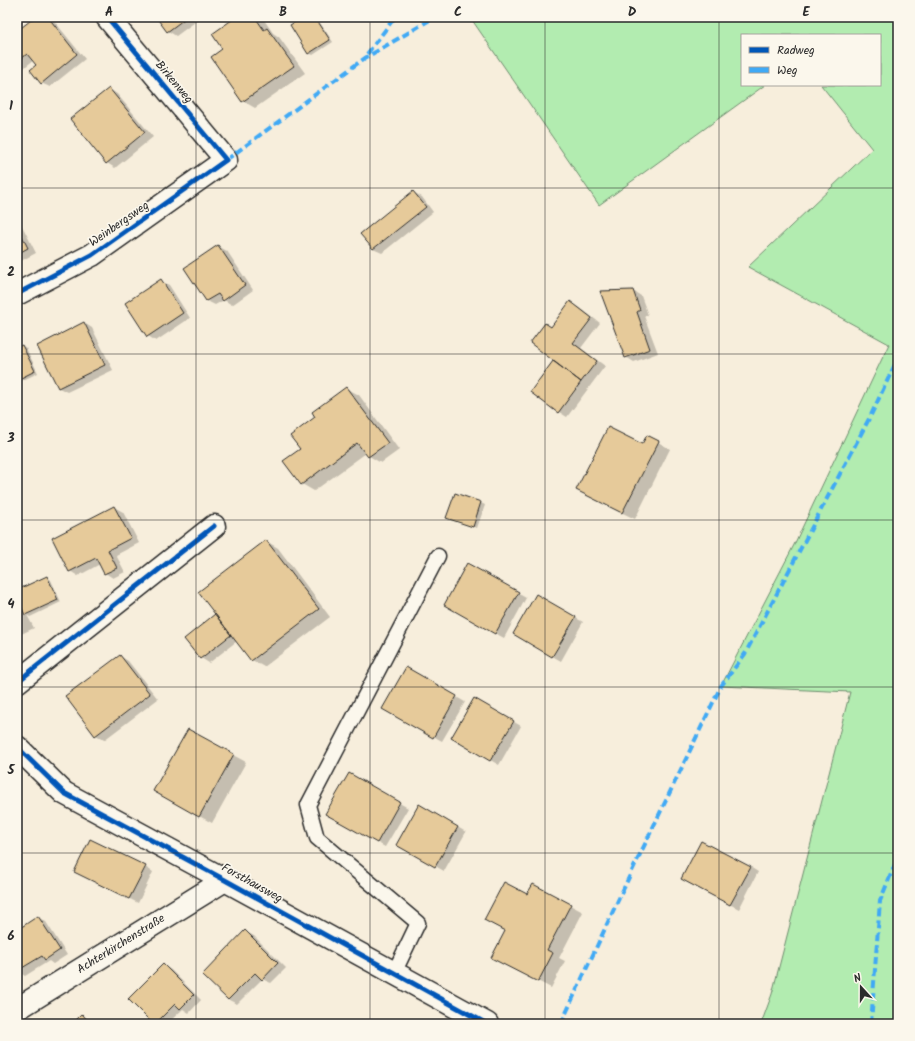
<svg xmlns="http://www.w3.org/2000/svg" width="915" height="1041" viewBox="0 0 915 1041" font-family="Kalam,sans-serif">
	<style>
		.green { fill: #b2ecb0; stroke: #6e8c6e }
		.shadow { fill: #0003 }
		.building { fill: #e6ca9a; stroke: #2b2b2b }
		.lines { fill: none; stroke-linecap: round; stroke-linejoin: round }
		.service-casing { stroke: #2b2b2b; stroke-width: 17 }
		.minor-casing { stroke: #2b2b2b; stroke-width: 25 }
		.service { stroke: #fbf7ec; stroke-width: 14 }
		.minor { stroke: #fbf7ec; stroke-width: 22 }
		.quiet { stroke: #3fa9f5; stroke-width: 4; stroke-dasharray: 8 4; stroke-linecap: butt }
		.cycleway-casing { stroke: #fbf7ec; stroke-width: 8 }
		.cycleway { stroke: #0057b8; stroke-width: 5 }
		.grid { fill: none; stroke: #2b2b2b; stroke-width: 1; stroke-opacity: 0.55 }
		.labels { text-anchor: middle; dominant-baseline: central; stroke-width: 3.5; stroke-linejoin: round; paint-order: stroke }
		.street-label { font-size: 12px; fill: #2b2b2b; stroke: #fbf7ec }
		.neatline { fill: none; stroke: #2b2b2b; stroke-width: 1.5 }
		.grid-label { font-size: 13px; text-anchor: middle; font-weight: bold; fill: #2b2b2b }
	</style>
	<rect width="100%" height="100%" fill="#f7eedc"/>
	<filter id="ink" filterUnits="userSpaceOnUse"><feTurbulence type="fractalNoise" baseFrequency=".025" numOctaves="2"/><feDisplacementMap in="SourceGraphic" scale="8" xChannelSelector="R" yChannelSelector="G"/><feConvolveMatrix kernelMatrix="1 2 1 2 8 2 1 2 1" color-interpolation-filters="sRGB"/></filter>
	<g filter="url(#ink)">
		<path class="green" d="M 470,17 L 898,17 L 898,1024 L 761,1024 L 772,994 L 850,692 L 721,686 L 794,545 L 889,344 L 748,267 L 872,149 L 821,85 L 880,85 L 880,35 L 742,35 L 742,85 L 765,85 L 599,205 Z"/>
		<path class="shadow" d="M 36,17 L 51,17 L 85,59 L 50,87 L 41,83 L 38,65 L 34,60 L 21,70 L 17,68 L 17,32 Z
			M 157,17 L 202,17 L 176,36 L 168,31 Z
			M 237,17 L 262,17 L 273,33 L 279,37 L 305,73 L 255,108 L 243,101 L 224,49 Z
			M 305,17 L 316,17 L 333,42 L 313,55 L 309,53 Z
			M 109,89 L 117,94 L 153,137 L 115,168 L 107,163 L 71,120 Z
			M 413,192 L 422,197 L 433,212 L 382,253 L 373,249 Z
			M 17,216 L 36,253 L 17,263 Z
			M 218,246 L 227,251 L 253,290 L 232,305 L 224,300 L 215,305 L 207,301 L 185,268 Z
			M 161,281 L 169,285 L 190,318 L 156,341 L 148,336 Z
			M 633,291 L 641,296 L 648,315 L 644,316 L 658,353 L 634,362 L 626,357 Z
			M 571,302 L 579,307 L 600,323 L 581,348 L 605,366 L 567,417 L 559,412 L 531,392 L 554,361 L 552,328 Z
			M 84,323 L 92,328 L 113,370 L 67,392 L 59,388 L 38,346 Z
			M 22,346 L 26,348 L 38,373 L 17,383 L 17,349 Z
			M 346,388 L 359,395 L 399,450 L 381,463 L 369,456 L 366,453 L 314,491 L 302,484 L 301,449 Z
			M 658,442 L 670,449 L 635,519 L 590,497 L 642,446 Z
			M 455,494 L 481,503 L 485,505 L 477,528 L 451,519 Z
			M 114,507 L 123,512 L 139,543 L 116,555 L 125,572 L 113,578 L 105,573 L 100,564 L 78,576 L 70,571 Z
			M 266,541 L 278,548 L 330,617 L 264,667 L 252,660 L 237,641 L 209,663 L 201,658 Z
			M 468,565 L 526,598 L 504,638 L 445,605 Z
			M 47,577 L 51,580 L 61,602 L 30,617 L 27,615 L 34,628 L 17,636 L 17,591 Z
			M 536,595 L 583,622 L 561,661 L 514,634 Z
			M 120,656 L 128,661 L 158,699 L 104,740 L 96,735 Z
			M 406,668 L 465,702 L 442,741 L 383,708 Z
			M 475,699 L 521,726 L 499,765 L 452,738 Z
			M 233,755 L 246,762 L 212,823 L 166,798 Z
			M 349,774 L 408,808 L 385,847 L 326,814 Z
			M 419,805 L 466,832 L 444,871 L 397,844 Z
			M 145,867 L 153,872 L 138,903 L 84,876 Z
			M 750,867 L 758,872 L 739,909 L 690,884 Z
			M 528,896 L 570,905 L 583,912 L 559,958 L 565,961 L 551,988 L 505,964 Z
			M 38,917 L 46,922 L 67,955 L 53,964 L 49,961 L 25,976 L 17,971 L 17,931 Z
			M 246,932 L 254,936 L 286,968 L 271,983 L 262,979 L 237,1004 L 229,1000 L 203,975 Z
			M 163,965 L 171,970 L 201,1000 L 189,1013 L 183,1009 L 167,1024 L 154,1024 Z
			M 82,1016 L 90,1020 L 94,1024 L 73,1024 Z"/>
		<path class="building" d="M 35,17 L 48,17 L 77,54 L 41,84 L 30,70 L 36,65 L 27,54 L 17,62 L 17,31 Z
			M 156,17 L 187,17 L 167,32 Z
			M 236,17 L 255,17 L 264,30 L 267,28 L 294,66 L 242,102 L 211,57 L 222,49 L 212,34 Z
			M 303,17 L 315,17 L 330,40 L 308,54 L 290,25 Z
			M 109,88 L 145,132 L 106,164 L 70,119 Z
			M 413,191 L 426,207 L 373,249 L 360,234 Z
			M 17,226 L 28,248 L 17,254 Z
			M 218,245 L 245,285 L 223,301 L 218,294 L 206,301 L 184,268 Z
			M 161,279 L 183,313 L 147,337 L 125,303 Z
			M 633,290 L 640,310 L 637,312 L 650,349 L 625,358 L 600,291 Z
			M 570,301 L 592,318 L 573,343 L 597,361 L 581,382 L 530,343 L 545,323 L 551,327 Z
			M 84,322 L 105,365 L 58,388 L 37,346 Z
			M 22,345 L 35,371 L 17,380 L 17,347 Z
			M 553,361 L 581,382 L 558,413 L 530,392 Z
			M 346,387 L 388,443 L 368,457 L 357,443 L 301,485 L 283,461 L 300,449 L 290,436 L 315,417 L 312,412 Z
			M 608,427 L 642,444 L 647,435 L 659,441 L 622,513 L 576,490 Z
			M 455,493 L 481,502 L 473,527 L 446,518 Z
			M 114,506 L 131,538 L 108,550 L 117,568 L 104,574 L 96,558 L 69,572 L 52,538 Z
			M 266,540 L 319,609 L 251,661 L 198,592 Z
			M 467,563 L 519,592 L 495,634 L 444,605 Z
			M 47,576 L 58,600 L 25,615 L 17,597 L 17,590 Z
			M 536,594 L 576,617 L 552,657 L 513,634 Z
			M 215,614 L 231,635 L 200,659 L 184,639 Z
			M 120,655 L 150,694 L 95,736 L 65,696 Z
			M 406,667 L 457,696 L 433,738 L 382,709 Z
			M 474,698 L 514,721 L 490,761 L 451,738 Z
			M 188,729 L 234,754 L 199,817 L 153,791 Z
			M 349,773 L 400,802 L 377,843 L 325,814 Z
			M 419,804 L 458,827 L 435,867 L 396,845 Z
			M 90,839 L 146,866 L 129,899 L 74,872 Z
			M 701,841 L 751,867 L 730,905 L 681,879 Z
			M 504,882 L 527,894 L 533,884 L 571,904 L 547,950 L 553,953 L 538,982 L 491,958 L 505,931 L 484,920 Z
			M 38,916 L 60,950 L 45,960 L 42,956 L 17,971 L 17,930 Z
			M 245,930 L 278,963 L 262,980 L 255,973 L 228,1000 L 202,975 Z
			M 163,964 L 194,995 L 180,1009 L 175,1004 L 155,1024 L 153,1024 L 128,999 Z
			M 82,1014 L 91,1024 L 72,1024 Z"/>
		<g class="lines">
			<g class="service-casing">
				<path id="service" d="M 394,973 L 418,923 L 317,838 L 308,805 L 438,556"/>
			</g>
			<g class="minor-casing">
				<path id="minor" d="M 17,294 L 92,255 L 226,160 L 107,17
					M 17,682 L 214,526
					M 17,747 L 64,793 L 225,880 L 487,1024
					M 17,1009 L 225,880"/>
			</g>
			<use href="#service" class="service"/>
			<use href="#minor" class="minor"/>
			<path class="quiet" d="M 367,54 L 395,17
				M 226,160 L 365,58 L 435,17
				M 561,1024 L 620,896 L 721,686 L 745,654 L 871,415 L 898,358
				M 871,1024 L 880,901 L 898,857"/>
			<g class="cycleway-casing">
				<path id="cycleway" d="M 17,294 L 92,255 L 226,160 L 107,17
					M 17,682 L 214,526
					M 17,747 L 64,793 L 225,880 L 487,1024"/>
			</g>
			<use href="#cycleway" class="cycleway"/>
		</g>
	</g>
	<path class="grid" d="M 196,17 L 196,1024M 370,17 L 370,1024M 545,17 L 545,1024M 719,17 L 719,1024M 17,188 L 898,188M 17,354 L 898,354M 17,520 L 898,520M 17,687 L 898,687M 17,853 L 898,853"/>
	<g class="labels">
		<g class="street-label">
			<text transform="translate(174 82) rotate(50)">Birkenweg</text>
			<text transform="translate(119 224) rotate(-35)">Weinbergsweg</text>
			<text transform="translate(252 883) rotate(29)">Forsthausweg</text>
			<text transform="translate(121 944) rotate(-32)">Achterkirchenstraße</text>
		</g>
	</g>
	<rect width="915" height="1041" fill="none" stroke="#fbf7ec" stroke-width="44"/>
	<rect x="741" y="34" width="140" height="52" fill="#fbf7ec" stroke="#a8a59f"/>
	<rect x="749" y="47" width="20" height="6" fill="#0057b8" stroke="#a8a59f"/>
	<text x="777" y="54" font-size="12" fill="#2b2b2b">Radweg</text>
	<rect x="749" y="67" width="20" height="6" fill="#3fa9f5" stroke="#a8a59f"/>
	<text x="777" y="74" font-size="12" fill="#2b2b2b">Weg</text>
	<g transform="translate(861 987) rotate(339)" stroke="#fbf7ec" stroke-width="3" paint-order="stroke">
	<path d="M0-3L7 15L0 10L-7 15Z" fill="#2b2b2b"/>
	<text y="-6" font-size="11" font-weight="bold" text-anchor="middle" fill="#2b2b2b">N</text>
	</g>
	<rect x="22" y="22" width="871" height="997" class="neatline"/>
	<g class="grid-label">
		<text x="109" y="16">A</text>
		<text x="283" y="16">B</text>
		<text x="458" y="16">C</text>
		<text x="632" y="16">D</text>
		<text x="806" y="16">E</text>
		<text x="11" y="110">1</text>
		<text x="11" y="276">2</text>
		<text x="11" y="442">3</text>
		<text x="11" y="608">4</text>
		<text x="11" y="774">5</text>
		<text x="11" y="940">6</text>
	</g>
</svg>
